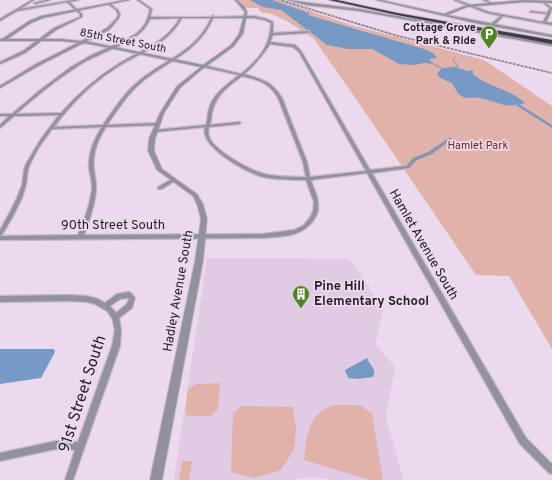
<svg xmlns="http://www.w3.org/2000/svg" width="552" height="480" viewBox="0 0 552 480" font-family="Overpass,sans-serif">
	<style>
		.built { fill: #e1cae4 }
		.green { fill: #e0b2a9 }
		.water { fill: #769ac5 }
		.lines { fill: none; stroke-linecap: round; stroke-linejoin: round }
		.stream { stroke: #769ac5; stroke-width: 1 }
		.canal { fill: #769ac5; fill-rule: evenodd }
		.minor-casing { stroke: #c7b7c9; stroke-width: 2.5 }
		.tertiary-casing { stroke: #c7b7c9; stroke-width: 2 }
		.motorway-casing { stroke: #c7b7c9; stroke-width: 2 }
		.minor { fill: #92929c; fill-rule: evenodd }
		.tertiary { fill: #92929c; fill-rule: evenodd }
		.motorway { fill: #3d3c4f; fill-rule: evenodd }
		.rail-casing { stroke: #7a6f7b; stroke-width: 1.5 }
		.rail { stroke: #ebd9ed; stroke-width: 1; stroke-dasharray: 2; stroke-linecap: butt }
		.labels { text-anchor: middle; dominant-baseline: central; stroke-width: 3.5; stroke-linejoin: round; paint-order: stroke }
		.far-poi-label { font-size: 11px; font-weight: bold; fill: #241e25; stroke: #ebd9ed; text-anchor: end }
		.far-street-label { font-size: 11px; fill: #241e25; stroke: #ebd9ed }
		.far-park-label { font-size: 11px; fill: #732a1e; stroke: #ebd9ed }
		.street-label { font-size: 13px; fill: #241e25; stroke: #ebd9ed }
		.poi-label { font-size: 13px; font-weight: bold; fill: #241e25; stroke: #ebd9ed; text-anchor: start }
		.near-street-label { font-size: 16px; fill: #241e25; stroke: #ebd9ed }
	</style>
	<rect width="100%" height="100%" fill="#ebd9ed"/>
	<path class="built" d="M 207,258 L 349,259 L 357,268 L 383,310 L 375,344 L 395,367 L 386,417 L 403,480 L 336,480 L 311,477 L 291,480 L 174,480 Z"/>
	<path class="green" d="M 238,0 L 278,0 L 351,25 L 484,60 L 552,106 L 552,349 L 509,276 L 476,275 L 356,99 L 314,39 L 287,21 L 272,14 L 261,12 L 258,8 L 246,8 Z
		M 220,383 L 218,409 L 211,416 L 188,416 L 185,412 L 188,389 L 196,384 Z
		M 360,405 L 372,414 L 383,480 L 370,480 L 304,460 C 306,440 308,415 329,407 C 337,403 351,406 360,405 Z
		M 242,406 L 293,407 L 296,430 L 294,449 L 281,470 L 255,478 L 231,472 L 233,413 Z
		M 182,461 L 192,461 L 189,480 L 179,480 Z"/>
	<path class="water" d="M 250,0 L 272,0 L 306,12 L 310,13 L 308,15 L 424,49 L 433,53 L 437,58 L 430,59 L 430,61 L 434,63 L 433,64 L 424,63 L 415,65 L 399,64 L 372,49 L 348,49 L 327,45 L 281,10 L 263,7 Z
		M 455,67 L 468,71 L 473,70 L 473,74 C 488,87 510,89 525,103 C 505,110 497,101 479,98 C 474,97 467,99 463,97 C 456,93 456,89 452,83 L 440,78 L 437,74 L 442,68 Z
		M 0,349 L 54,349 L 55,352 L 41,378 L 0,384 Z
		M 367,358 C 370,366 377,369 373,377 L 358,379 L 348,378 L 345,370 Z"/>
	<g class="lines">
		<path class="stream" d="M 455,57 L 453,60 L 458,66 L 455,67
			M 433,64 L 442,68"/>
		<path class="canal" d="M 517,104 L 519,104 L 552,125 L 552,128 L 517,106 Z"/>
		<g class="minor-casing">
			<path id="minor" d="M 32,0 L 34,0 L 20,9 L 74,0 L 79,0 L 69,2 L 82,14 L 82,17 L 56,30 L 25,53 L 0,64 L 0,62 L 23,51 L 54,28 L 80,17 L 80,14 L 67,2 L 17,11 L 0,21 L 0,19 Z
				M 46,0 L 50,0 L 35,4 L 34,3 Z
				M 137,0 L 139,0 L 152,9 L 150,17 L 212,17 L 213,15 L 214,17 L 254,16 L 267,19 L 273,22 L 273,33 L 309,31 L 308,33 L 273,35 L 270,42 L 295,45 L 301,51 L 370,170 L 406,166 L 413,158 L 428,152 L 449,138 L 451,138 L 451,140 L 432,154 L 417,160 L 409,168 L 372,173 L 526,438 L 552,464 L 552,474 L 549,473 L 520,444 L 367,173 L 311,180 C 313,188 318,196 318,204 C 319,211 317,215 313,221 C 300,238 281,236 262,238 L 0,240 L 0,230 L 11,210 L 17,198 L 22,185 L 24,170 L 26,164 L 41,139 L 59,115 L 14,116 L 0,128 L 0,125 L 9,116 L 0,116 L 0,114 L 12,114 L 39,91 L 71,67 L 90,56 L 121,42 L 136,34 L 142,28 L 145,24 L 148,17 L 150,9 ZM 180,18 C 165,44 140,50 117,65 C 96,78 78,94 61,113 L 16,114 C 34,98 52,83 72,70 C 80,64 89,59 99,55 C 117,46 142,39 150,19 ZM 182,18 L 211,18 C 197,51 166,59 140,80 C 125,92 114,109 103,125 L 54,127 C 71,104 90,85 114,69 C 139,52 166,47 182,18 ZM 213,18 L 254,18 L 265,20 L 271,23 C 270,47 259,59 241,74 L 203,65 L 203,67 L 239,75 C 227,85 213,93 209,109 C 207,114 208,119 206,125 L 155,130 L 153,131 L 155,132 L 205,127 C 199,147 247,173 263,177 C 277,180 292,180 306,180 L 314,202 L 313,211 L 311,216 L 304,225 L 294,230 L 262,234 L 84,235 C 89,221 95,206 96,190 C 97,183 94,176 94,168 C 92,154 98,139 106,127 L 158,125 L 159,124 L 157,123 L 107,125 C 118,109 129,92 144,80 C 170,60 199,51 213,18 ZM 270,44 L 293,47 L 299,52 L 366,171 L 310,177 L 307,162 L 282,98 C 272,81 261,79 244,74 C 255,65 262,56 270,44 ZM 242,76 C 258,80 269,82 278,98 L 303,162 L 306,177 C 292,177 278,177 265,174 C 251,171 217,152 210,139 C 208,135 208,131 209,127 L 239,124 L 241,123 L 239,122 L 210,125 C 212,119 211,114 213,109 C 217,94 230,85 242,76 ZM 102,127 C 94,139 88,154 89,168 C 90,175 92,181 92,187 C 91,203 84,220 78,235 L 0,236 L 2,235 L 13,216 L 22,198 L 26,185 L 28,170 L 30,164 L 39,147 L 52,129 Z
				M 454,0 L 457,0 L 489,12 L 543,22 L 547,14 L 530,12 L 531,11 L 547,13 L 550,8 L 541,1 L 543,1 L 552,8 L 550,14 L 546,22 L 552,23 L 552,25 L 503,16 L 493,26 L 491,26 L 491,24 L 501,16 L 487,13 Z
				M 483,0 L 486,0 L 494,4 L 492,4 Z
				M 108,4 L 110,4 L 118,10 L 120,14 L 119,18 L 109,30 L 38,66 L 0,88 L 0,86 L 36,64 L 107,28 L 117,18 L 118,14 L 116,10 Z
				M 172,179 L 174,179 L 176,180 L 162,189 L 158,189 L 158,187 Z
				M 129,292 L 131,293 L 135,298 L 132,308 L 119,318 L 121,330 L 120,346 L 73,480 L 65,480 L 75,450 L 56,449 L 0,461 L 0,453 L 56,441 L 78,442 L 112,346 L 115,330 L 112,318 L 107,311 L 95,304 L 87,302 L 69,301 L 0,302 L 0,296 L 69,295 L 87,296 L 98,299 L 105,303 L 117,294 ZM 128,298 L 129,299 L 127,304 L 116,313 L 110,306 L 120,299 Z"/>
		</g>
		<g class="tertiary-casing">
			<path id="tertiary" d="M 125,0 L 130,0 L 43,18 L 31,23 L 7,39 L 61,39 L 90,42 L 203,65 L 231,45 L 239,34 L 245,12 L 235,0 L 237,0 L 244,6 L 247,12 L 243,34 L 233,47 L 201,70 L 180,88 L 164,113 L 155,139 L 154,151 L 162,169 L 197,194 L 203,204 L 207,219 L 203,261 L 162,480 L 150,480 L 195,261 L 201,219 L 197,204 L 193,196 L 157,170 L 148,151 L 149,139 L 160,113 L 177,86 L 201,67 L 90,44 L 61,41 L 0,41 L 0,39 L 2,39 L 29,21 L 41,16 Z
				M 287,0 L 359,9 L 552,44 L 552,46 L 359,11 L 306,5 Z
				M 376,0 L 381,0 L 444,14 L 467,5 L 524,0 L 552,1 L 552,3 L 524,2 L 467,7 L 447,15 L 552,35 L 552,37 L 475,23 Z"/>
		</g>
		<g class="motorway-casing">
			<path id="motorway" d="M 329,0 L 337,0 L 397,13 L 552,40 L 552,44 L 397,15 Z"/>
		</g>
		<use href="#minor" class="minor"/>
		<use href="#tertiary" class="tertiary"/>
		<use href="#motorway" class="motorway"/>
		<g class="rail-casing">
			<path id="rail" d="M 280,0 L 398,36 L 552,73"/>
		</g>
		<use href="#rail" class="rail"/>
	</g>
	<defs>
		<g id="parking-pin" transform="scale(0.9)"><path d="M0 17L-7.5 6A9.5 9.5 0 1 1 7.5 6Z" fill="#4d8621" stroke="#ebd9ed"/><path d="M-3.5-5.5H1a3.5 3.5 0 0 1 0 7H-1V5.5H-3.5ZM-1-3.4V-.6H.8a1.4 1.4 0 0 0 0-2.8Z" fill="#fff"/></g>
		<g id="building-pin" transform="scale(0.9)"><path d="M0 17L-7.5 6A9.5 9.5 0 1 1 7.5 6Z" fill="#4d8621" stroke="#ebd9ed"/><path d="M-4-6H4V6H1V3H-1V6H-4ZM-2.5-4.3h1.7v1.8h-1.7ZM.8-4.3h1.7v1.8H.8ZM-2.5-1h1.7V.8h-1.7ZM.8-1h1.7V.8H.8Z" fill="#fff"/></g>
	</defs>
	<g fill-rule="evenodd">
		<use href="#parking-pin" x="489" y="34"/>
		<use href="#building-pin" x="301" y="294"/>
	</g>
	<g class="labels">
		<g class="far-poi-label">
			<text x="476" y="28">Cottage Grove<tspan x="476" dy="13">Park &amp; Ride</tspan></text>
		</g>
		<g class="far-street-label">
			<text transform="translate(123 41) rotate(11)">85th Street South</text>
		</g>
		<g class="far-park-label">
			<text x="478" y="146">Hamlet Park</text>
		</g>
		<g class="street-label">
			<text x="113" y="226">90th Street South</text>
			<text transform="translate(423 245) rotate(60)">Hamlet Avenue South</text>
			<text transform="translate(179 291) rotate(-80)">Hadley Avenue South</text>
		</g>
		<g class="poi-label">
			<text x="314" y="287">Pine Hill<tspan x="314" dy="15">Elementary School</tspan></text>
		</g>
		<g class="near-street-label">
			<text transform="translate(83 394) rotate(-72)">91st Street South</text>
		</g>
	</g>
</svg>
